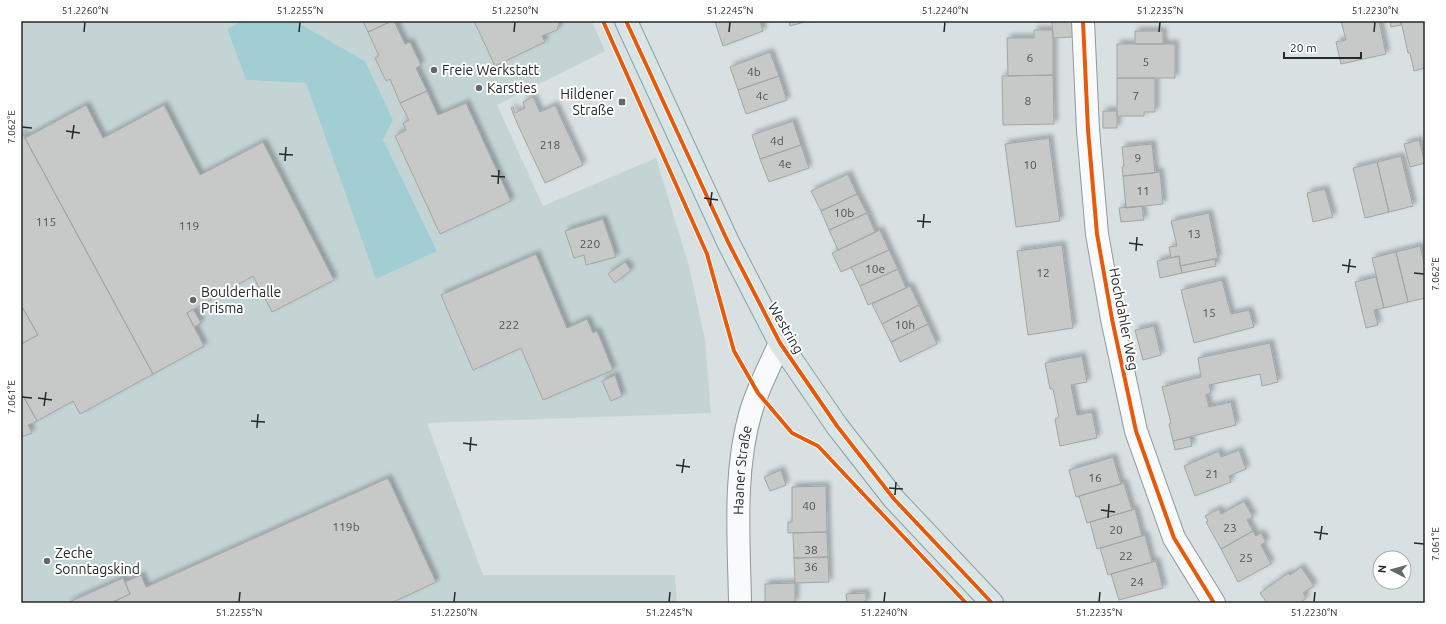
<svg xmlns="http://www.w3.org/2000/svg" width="1446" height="624" viewBox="0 0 1446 624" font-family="Ubuntu,sans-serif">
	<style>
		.built { fill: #c4d4d5 }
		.forest { fill: #a0ced2 }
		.building { fill: #c7c9c8; stroke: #a3a5a4; filter: url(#shadow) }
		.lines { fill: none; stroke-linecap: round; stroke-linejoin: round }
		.minor-casing { stroke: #929798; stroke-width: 24 }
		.secondary-casing { stroke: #929798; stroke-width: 24 }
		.primary-casing { stroke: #8ca1a3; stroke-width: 24 }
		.minor { stroke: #f9fafb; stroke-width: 22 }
		.secondary { stroke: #f9fafb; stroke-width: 22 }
		.primary { stroke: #d9e4e5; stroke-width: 22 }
		.cycleway-casing { stroke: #fff; stroke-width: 6 }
		.cycleway { stroke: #e8590c; stroke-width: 4 }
		.ticks { fill: none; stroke: #24292a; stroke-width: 1.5 }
		.poi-dot { fill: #63696a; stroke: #fff; stroke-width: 1.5 }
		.labels { text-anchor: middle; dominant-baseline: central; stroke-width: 4; stroke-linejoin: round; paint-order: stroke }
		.number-label { font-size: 12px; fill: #4e5252 }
		.poi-label { font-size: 14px; fill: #24292a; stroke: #fff; text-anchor: start }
		.street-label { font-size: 14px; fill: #24292a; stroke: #fff }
		.neatline { fill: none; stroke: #24292a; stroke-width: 1.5 }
		.ticks-label { font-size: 10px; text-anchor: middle; fill: #24292a }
	</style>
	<defs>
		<filter id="shadow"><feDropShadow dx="3.5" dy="-3.5" stdDeviation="2" flood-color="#0004"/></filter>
	</defs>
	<rect width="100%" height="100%" fill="#d8e0e2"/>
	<path class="built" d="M 21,21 L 241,21 L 227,29 L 246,80 L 306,83 L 376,278 L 437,251 L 383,139 L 365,61 L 295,21 L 592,21 L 605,51 L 497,105 L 543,206 L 656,158 L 689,266 L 705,340 L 711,413 L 427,423 L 483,575 L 675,575 L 677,603 L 21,603 Z"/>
	<path class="forest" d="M 241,21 L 295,21 L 365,61 L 393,120 L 383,139 L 437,251 L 376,279 L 306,83 L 246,80 L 227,29 Z"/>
	<path class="building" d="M 363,21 L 392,21 L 368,32 Z
		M 392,21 L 394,21 L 405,44 L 410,42 L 421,65 L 416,68 L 427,91 L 400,103 L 390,79 L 386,81 L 375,58 L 379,56 L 368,32 Z
		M 474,21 L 560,21 L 557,30 L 542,36 L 545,42 L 495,66 Z
		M 717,21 L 760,21 L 763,31 L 723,46 L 715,22 Z
		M 789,21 L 808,21 L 790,26 Z
		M 1052,21 L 1074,21 L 1075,37 L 1053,38 Z
		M 1341,21 L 1379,21 L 1386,54 L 1341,64 L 1336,42 L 1346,40 Z
		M 1390,21 L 1400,21 L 1401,25 L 1391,27 Z
		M 1401,21 L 1425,21 L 1425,68 L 1414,71 L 1410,53 L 1408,53 Z
		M 1034,30 L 1053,30 L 1053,75 L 1008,76 L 1007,38 L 1034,38 Z
		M 1135,31 L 1163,31 L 1163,44 L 1135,44 Z
		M 1117,44 L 1175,44 L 1175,78 L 1117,78 Z
		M 770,52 L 779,76 L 738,90 L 730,67 Z
		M 1053,75 L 1054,124 L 1003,125 L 1002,76 Z
		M 779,76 L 787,100 L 746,114 L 738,90 Z
		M 1117,78 L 1155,78 L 1155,112 L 1144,112 L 1144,116 L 1117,116 Z
		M 427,91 L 438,115 L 466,103 L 511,201 L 440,234 L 395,136 L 406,130 L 403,123 L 409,120 L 400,103 Z
		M 533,97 L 540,112 L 555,105 L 583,165 L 545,183 L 517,123 L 511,108 L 513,107 L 515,113 L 525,108 L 523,102 Z
		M 86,105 L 103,138 L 164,105 L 200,175 L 263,142 L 334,280 L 272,312 L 253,276 L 187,313 L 204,346 L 153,374 L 25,138 Z
		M 1103,111 L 1117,111 L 1117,128 L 1103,128 Z
		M 793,121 L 801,145 L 760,159 L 752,135 Z
		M 21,131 L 153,374 L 80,414 L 73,401 L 37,421 L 21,392 L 21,344 L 38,335 L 21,305 Z
		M 1049,138 L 1060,221 L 1016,227 L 1005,144 Z
		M 1419,140 L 1425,163 L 1410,167 L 1404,144 Z
		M 1152,144 L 1155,173 L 1123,176 L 1122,167 L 1124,166 L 1122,147 Z
		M 801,145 L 809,168 L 769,182 L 760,159 Z
		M 1401,156 L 1413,206 L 1389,212 L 1377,162 Z
		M 1377,162 L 1389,212 L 1365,218 L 1353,168 Z
		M 1160,172 L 1163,204 L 1126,208 L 1123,176 Z
		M 848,174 L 857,194 L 821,211 L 811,191 Z
		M 1325,189 L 1333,217 L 1313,222 L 1307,193 Z
		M 857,194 L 867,213 L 829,230 L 821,211 Z
		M 1142,206 L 1144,220 L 1121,222 L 1119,208 Z
		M 867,213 L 875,232 L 838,250 L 829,230 Z
		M 1209,213 L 1218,258 L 1180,266 L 1179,256 L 1171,258 L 1169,247 L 1177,246 L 1171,221 Z
		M 603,219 L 616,257 L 586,265 L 584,255 L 574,258 L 565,231 Z
		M 880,230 L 889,250 L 841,272 L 832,253 Z
		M 1062,245 L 1073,328 L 1028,335 L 1017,251 Z
		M 1420,246 L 1425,267 L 1425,298 L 1408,302 L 1396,252 Z
		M 889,250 L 898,269 L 860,286 L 851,267 Z
		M 1396,252 L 1408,302 L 1384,308 L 1372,258 Z
		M 536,254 L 567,328 L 587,319 L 593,333 L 597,331 L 613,370 L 543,400 L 521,348 L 473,370 L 441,295 Z
		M 1179,256 L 1182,273 L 1160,278 L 1157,261 Z
		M 1215,259 L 1216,266 L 1182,273 L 1180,266 Z
		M 625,262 L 631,270 L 615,283 L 608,274 Z
		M 898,269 L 906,288 L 868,305 L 860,286 Z
		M 1376,277 L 1384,308 L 1374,310 L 1378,325 L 1366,328 L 1355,282 Z
		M 1222,280 L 1231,314 L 1249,310 L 1254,327 L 1194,343 L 1181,290 Z
		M 910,286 L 919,305 L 882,324 L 872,304 Z
		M 21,305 L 38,335 L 21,344 Z
		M 919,305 L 928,324 L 891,342 L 882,324 Z
		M 193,309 L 201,323 L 194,327 L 187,313 Z
		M 928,324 L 937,344 L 900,362 L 891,342 Z
		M 1154,326 L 1161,355 L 1143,360 L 1135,330 Z
		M 1270,343 L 1278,382 L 1262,386 L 1260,374 L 1209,385 L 1211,393 L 1206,395 L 1209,407 L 1231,402 L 1236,425 L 1173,441 L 1169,424 L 1171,423 L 1162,387 L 1201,377 L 1198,358 Z
		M 1082,356 L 1087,382 L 1071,385 L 1077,415 L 1092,412 L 1097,438 L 1060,446 L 1055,419 L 1059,418 L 1053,389 L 1050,389 L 1045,363 Z
		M 615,375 L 622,396 L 611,401 L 602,381 Z
		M 21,392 L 37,421 L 28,425 L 32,433 L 21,437 Z
		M 1190,437 L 1192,446 L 1175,450 L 1173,441 Z
		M 1239,450 L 1246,469 L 1229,476 L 1231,482 L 1195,496 L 1184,466 L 1219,451 L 1221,457 Z
		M 1113,457 L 1121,484 L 1076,497 L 1069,470 Z
		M 781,470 L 786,485 L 770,491 L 764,477 Z
		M 388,478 L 436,582 L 391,603 L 111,603 L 130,594 L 125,582 L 141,575 L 146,587 Z
		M 1124,483 L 1132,510 L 1087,523 L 1079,496 Z
		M 826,486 L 827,532 L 788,533 L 788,522 L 792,522 L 792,487 Z
		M 1244,501 L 1253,517 L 1247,520 L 1253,531 L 1221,549 L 1206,522 L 1208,521 L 1205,516 L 1219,509 L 1221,514 Z
		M 1135,509 L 1142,536 L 1097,549 L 1090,522 Z
		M 1253,531 L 1256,536 L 1261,533 L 1266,542 L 1261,545 L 1271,564 L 1238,582 L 1221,549 Z
		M 827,532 L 828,557 L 794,558 L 793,533 Z
		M 1145,535 L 1152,562 L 1108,575 L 1100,548 Z
		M 828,557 L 829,582 L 795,583 L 794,558 Z
		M 1156,561 L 1163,588 L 1119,600 L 1111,574 Z
		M 1301,567 L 1314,586 L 1303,593 L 1306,598 L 1300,603 L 1267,603 L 1260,593 L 1288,573 L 1290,575 Z
		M 123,578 L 130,594 L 111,603 L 67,603 Z
		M 795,583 L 795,603 L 765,603 L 765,584 Z
		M 866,593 L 866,603 L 847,603 L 846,594 Z"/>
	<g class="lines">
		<g class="minor-casing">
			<path id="minor" d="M 1083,21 L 1088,130 L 1097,234 L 1112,319 L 1136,431 L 1174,538 L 1214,603"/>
		</g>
		<g class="secondary-casing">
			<g id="secondary">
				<path id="s1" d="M 740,603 C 739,540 733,472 751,411 C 758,388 770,365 780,343"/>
			</g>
		</g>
		<g class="primary-casing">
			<path id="primary" d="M 626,21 L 728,242 L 780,343 L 837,426 L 894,499 L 992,603"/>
		</g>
		<use href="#minor" class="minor"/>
		<use href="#secondary" class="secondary"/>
		<use href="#primary" class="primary"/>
		<g class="cycleway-casing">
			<path id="cycleway" d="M 603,21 L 707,254 L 734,351 L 758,393 L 792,433 L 818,446 L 966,603
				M 626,21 L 728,242 L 780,343 L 837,426 L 894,499 L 992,603
				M 1083,21 L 1088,130 L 1097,234 L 1112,319 L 1136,431 L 1174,538 L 1214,603"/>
		</g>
		<use href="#cycleway" class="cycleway"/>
	</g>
	<path class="ticks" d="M 84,32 L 85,22M 299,32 L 300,22M 514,32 L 515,22M 729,32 L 730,22M 944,32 L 945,22M 1159,32 L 1160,22M 1374,32 L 1375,22M 22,127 L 32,128M 66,131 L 80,133M 72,139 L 74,125M 279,154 L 293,155M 285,161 L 286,147M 491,176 L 505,177M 498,184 L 499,170M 704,198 L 718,200M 710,206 L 712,192M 917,221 L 931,222M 923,228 L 924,214M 1129,243 L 1143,245M 1136,251 L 1137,237M 1342,265 L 1356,267M 1348,273 L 1350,259M 1414,273 L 1424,274M 22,397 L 32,398M 38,398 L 52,400M 44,406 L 46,392M 251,421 L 265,422M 257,428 L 258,414M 463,443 L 477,445M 470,451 L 471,437M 676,465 L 690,467M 682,473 L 684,459M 889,488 L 903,489M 895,495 L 896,482M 1101,510 L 1115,512M 1108,518 L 1109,504M 1314,532 L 1328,534M 1320,540 L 1322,526M 1414,543 L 1424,544M 239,602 L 240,592M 454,602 L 455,592M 669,602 L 670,592M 884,602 L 885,592M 1099,602 L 1100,592M 1314,602 L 1315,592"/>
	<g class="poi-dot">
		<circle cx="434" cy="70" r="4"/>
		<circle cx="479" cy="88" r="4"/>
		<rect x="618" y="98" width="8" height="8" rx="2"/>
		<circle cx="193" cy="300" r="4"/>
		<circle cx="47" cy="561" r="4"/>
	</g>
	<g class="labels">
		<g class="number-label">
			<text x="1030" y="57">6</text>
			<text x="1146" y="61">5</text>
			<text x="754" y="71">4b</text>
			<text x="762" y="95">4c</text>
			<text x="1136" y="95">7</text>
			<text x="1028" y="100">8</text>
			<text x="777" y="140">4d</text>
			<text x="550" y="144">218</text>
			<text x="1138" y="157">9</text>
			<text x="785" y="163">4e</text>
			<text x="1030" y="164">10</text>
			<text x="1143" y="190">11</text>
			<text x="844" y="212">10b</text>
			<text x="46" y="221">115</text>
			<text x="189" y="225">119</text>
			<text x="1194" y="233">13</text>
			<text x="590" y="243">220</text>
			<text x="875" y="268">10e</text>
			<text x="1043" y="272">12</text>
			<text x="1209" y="312">15</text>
			<text x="509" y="324">222</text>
			<text x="905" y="324">10h</text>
			<text x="1212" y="473">21</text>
			<text x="1095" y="477">16</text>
			<text x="809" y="505">40</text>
			<text x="346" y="526">119b</text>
			<text x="1230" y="527">23</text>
			<text x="1116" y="529">20</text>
			<text x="811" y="549">38</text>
			<text x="1126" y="555">22</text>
			<text x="1246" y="557">25</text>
			<text x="811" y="566">36</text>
			<text x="1137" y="581">24</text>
		</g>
		<g class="poi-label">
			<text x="442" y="70">Freie Werkstatt</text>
			<text x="487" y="88">Karsties</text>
			<text x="614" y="94" text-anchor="end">Hildener<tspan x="614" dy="16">Straße</tspan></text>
			<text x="201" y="292">Boulderhalle<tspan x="201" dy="16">Prisma</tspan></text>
			<text x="55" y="553">Zeche<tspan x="55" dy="16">Sonntagskind</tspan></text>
		</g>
		<g class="street-label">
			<text transform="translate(1124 319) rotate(79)">Hochdahler Weg</text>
			<text transform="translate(786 328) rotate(60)">Westring</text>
			<text stroke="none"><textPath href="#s1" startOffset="133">Haaner Straße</textPath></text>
		</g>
	</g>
	<rect width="1446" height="624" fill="none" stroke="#ffffff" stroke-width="44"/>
	<g transform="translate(1392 570) rotate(276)"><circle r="19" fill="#ffffff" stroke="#a7a9aa"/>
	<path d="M0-3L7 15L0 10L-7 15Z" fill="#63696a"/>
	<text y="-6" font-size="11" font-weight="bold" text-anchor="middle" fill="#24292a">N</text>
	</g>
	<path d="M1284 52v6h77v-6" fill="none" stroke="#24292a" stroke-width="2"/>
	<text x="1290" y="52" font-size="12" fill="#24292a" stroke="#ffffff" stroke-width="3" paint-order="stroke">20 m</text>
	<rect x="22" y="22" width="1402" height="580" class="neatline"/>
	<g class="ticks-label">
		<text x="85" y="14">51.2260°N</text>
		<text x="300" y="14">51.2255°N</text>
		<text x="515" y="14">51.2250°N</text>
		<text x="730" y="14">51.2245°N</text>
		<text x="945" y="14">51.2240°N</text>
		<text x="1160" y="14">51.2235°N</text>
		<text x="1375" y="14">51.2230°N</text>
		<text transform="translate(11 127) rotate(-90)" y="4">7.062°E</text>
		<text transform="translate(1435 274) rotate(-90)" y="4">7.062°E</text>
		<text transform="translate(11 397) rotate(-90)" y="4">7.061°E</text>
		<text transform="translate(1435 544) rotate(-90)" y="4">7.061°E</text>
		<text x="239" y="616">51.2255°N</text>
		<text x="454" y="616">51.2250°N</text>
		<text x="669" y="616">51.2245°N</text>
		<text x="884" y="616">51.2240°N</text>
		<text x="1099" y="616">51.2235°N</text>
		<text x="1314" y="616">51.2230°N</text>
	</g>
</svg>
